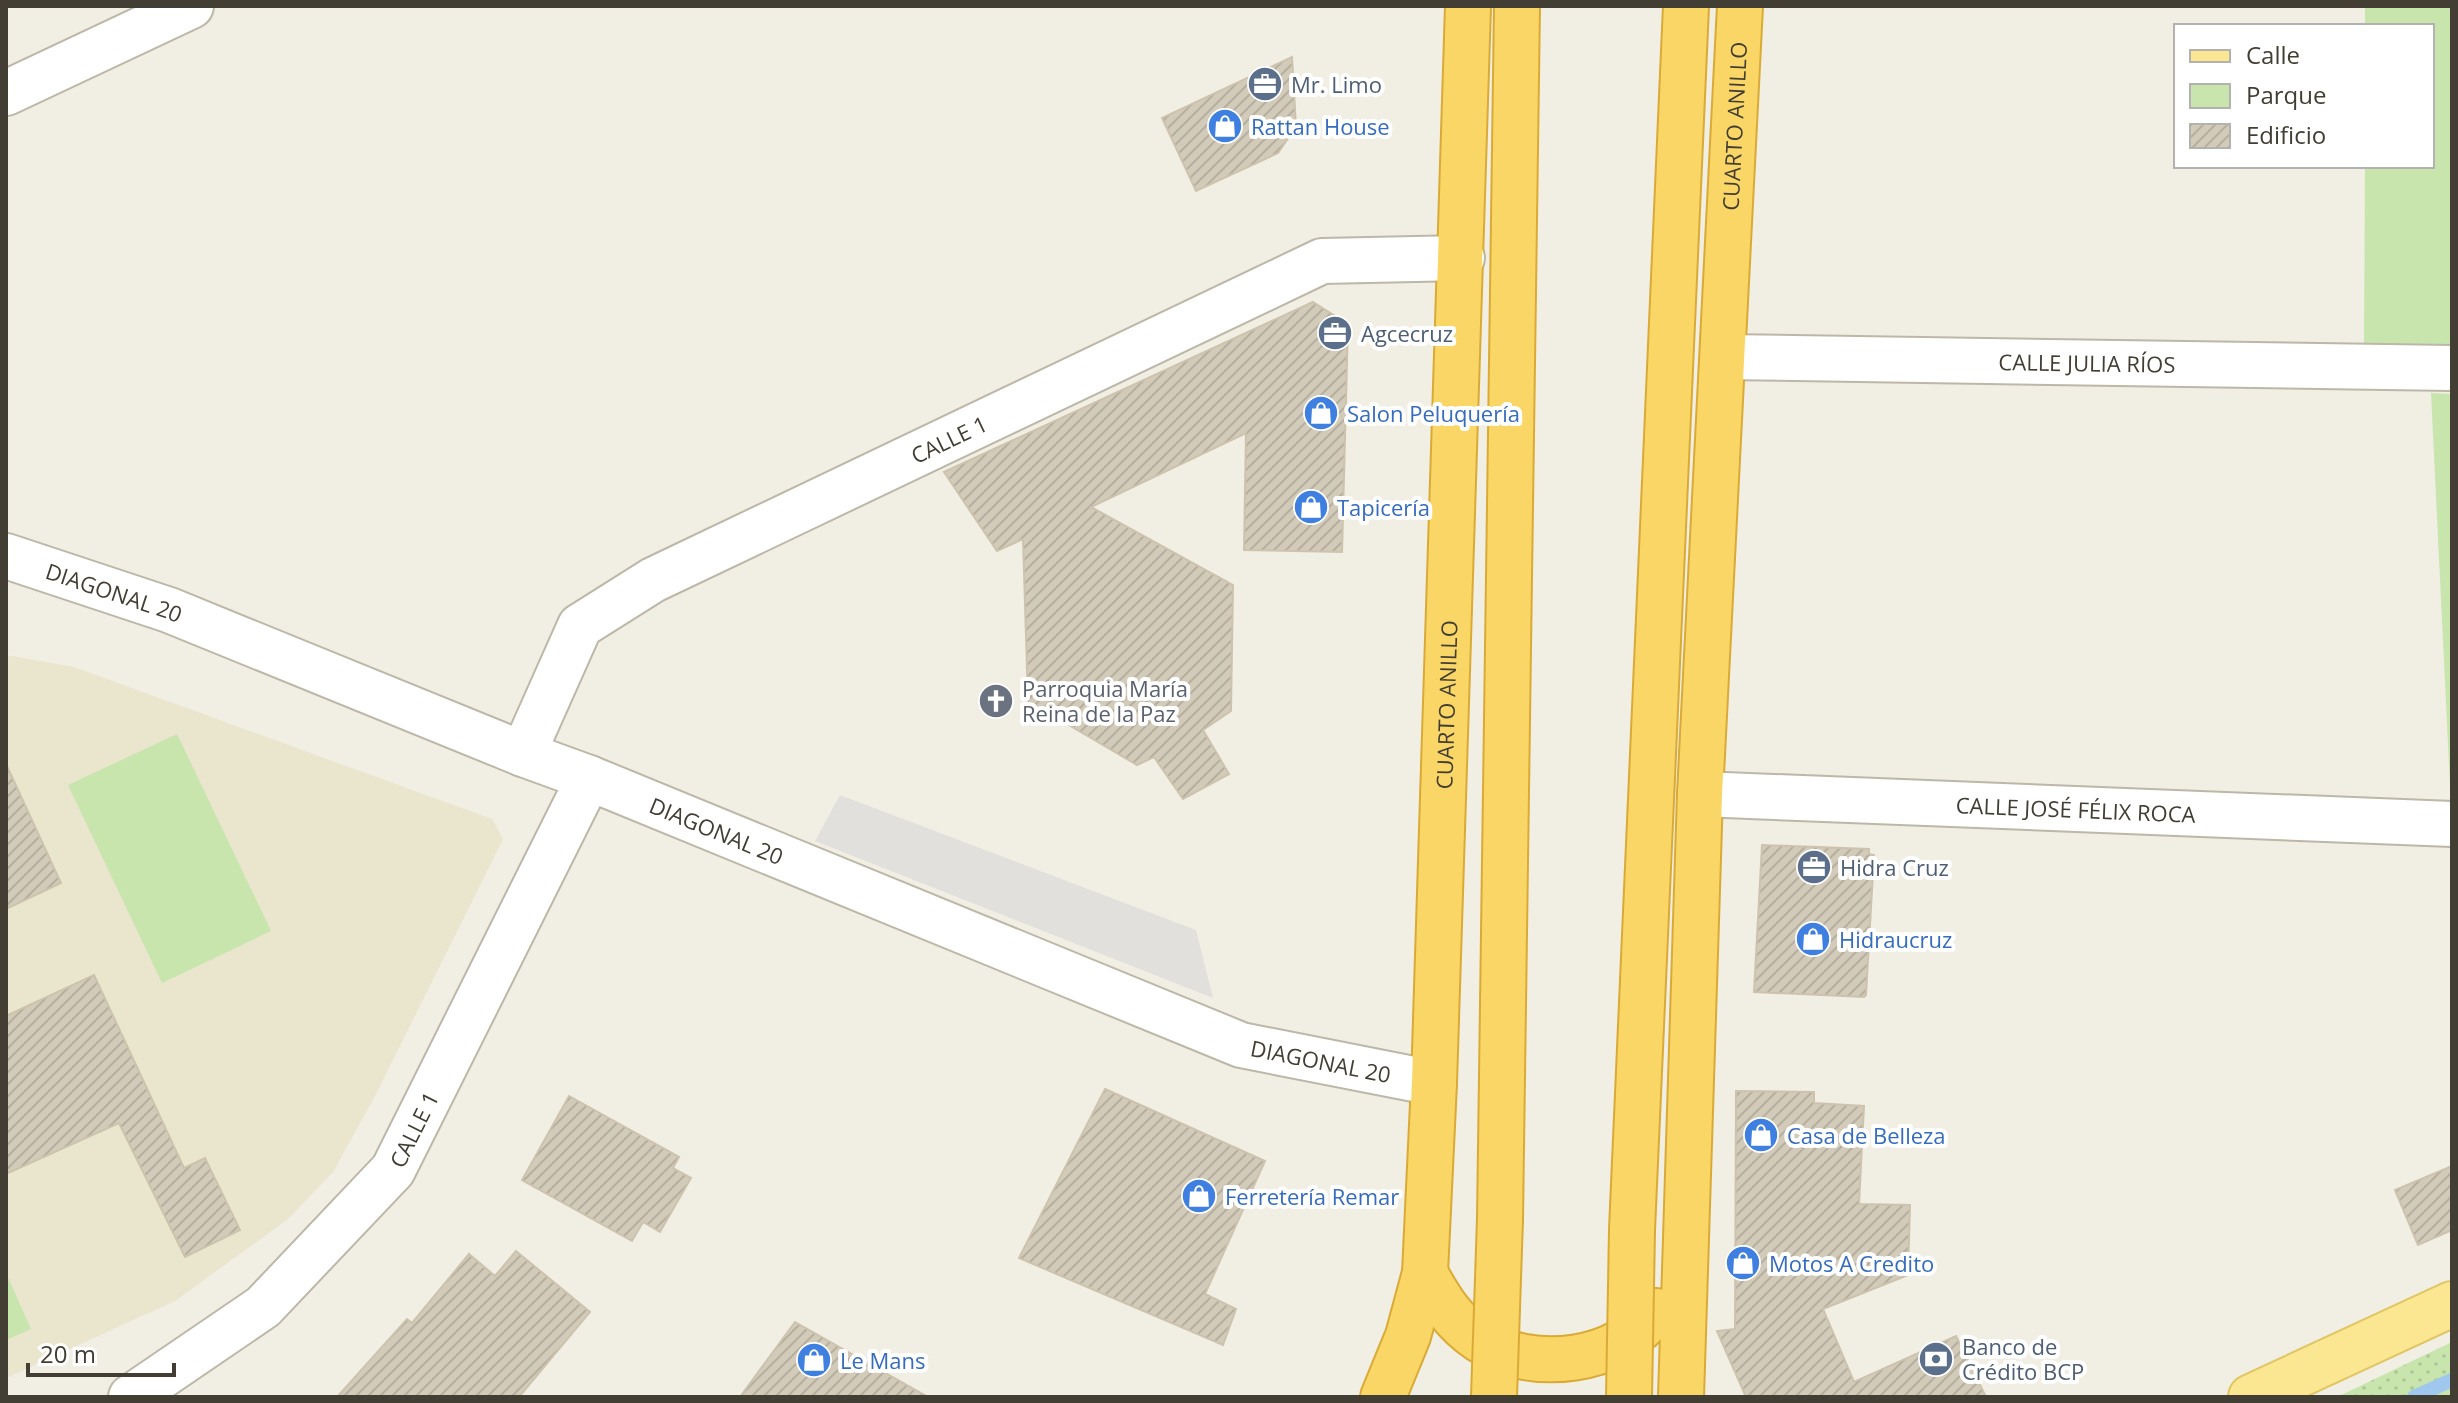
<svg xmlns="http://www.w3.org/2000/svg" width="2458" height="1403" viewBox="0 0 2458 1403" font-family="'Open Sans',sans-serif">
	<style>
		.education { fill: #eae5cd }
		.grass { fill: url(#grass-dots) }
		.park { fill: #c7e5ad }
		.parking { fill: #e2e0dc }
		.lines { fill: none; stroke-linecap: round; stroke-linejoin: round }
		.stream { stroke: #a0c7ee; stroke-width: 14 }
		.building { fill: url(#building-hatch); stroke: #cdc3ad; stroke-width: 2 }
		.street-casing { stroke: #bcb7a7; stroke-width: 48 }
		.primary-casing { stroke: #e0c663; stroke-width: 48 }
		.highway-casing { stroke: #d9ab36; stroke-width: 48 }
		.street { stroke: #fff; stroke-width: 44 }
		.primary { stroke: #fbe792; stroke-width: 44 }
		.highway { stroke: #fad666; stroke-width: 44 }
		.highway-bridge-casing { stroke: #d9ab36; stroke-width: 48; stroke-linecap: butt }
		.highway-bridge { stroke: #fad666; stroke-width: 44 }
		.labels { text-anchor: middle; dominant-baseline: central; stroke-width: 8; stroke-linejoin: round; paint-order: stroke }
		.service-label { font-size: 22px; fill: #4e5e75; stroke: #fff; text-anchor: start }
		.shop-label { font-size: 22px; fill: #366cbe; stroke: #fff; text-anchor: start }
		.street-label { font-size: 22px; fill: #433e34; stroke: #fff }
		.worship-label { font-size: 22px; fill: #5b616d; stroke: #fff; text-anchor: start }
	</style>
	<defs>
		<pattern id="grass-dots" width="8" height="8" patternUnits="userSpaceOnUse" patternTransform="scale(2)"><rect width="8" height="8" fill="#c7e5ad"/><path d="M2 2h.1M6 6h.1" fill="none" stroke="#acc695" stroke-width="1.8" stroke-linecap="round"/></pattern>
		<pattern id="building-hatch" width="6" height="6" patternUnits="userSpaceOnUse" patternTransform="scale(2)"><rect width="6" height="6" fill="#d3cbb9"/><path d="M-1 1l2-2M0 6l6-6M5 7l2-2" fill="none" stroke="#b6afa0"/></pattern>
	</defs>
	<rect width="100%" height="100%" fill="#f1eee4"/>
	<path class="education" d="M 6,655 L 74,667 L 492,819 L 503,839 L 375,1096 L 333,1172 L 288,1219 L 175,1301 L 6,1378 Z"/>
	<path class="grass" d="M 2452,1342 L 2452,1397 L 2337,1397 Z"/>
	<path class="park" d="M 2365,6 L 2452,6 L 2452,345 L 2364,344 L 2365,166 L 2432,166 L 2432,26 L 2365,26 Z
		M 2431,393 L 2452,394 L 2452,806 L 2451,806 Z
		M 177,734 L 271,931 L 162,983 L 68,785 Z
		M 6,1273 L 31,1329 L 6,1340 Z"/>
	<path class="parking" d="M 840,795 L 1196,930 L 1213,998 L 815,841 Z"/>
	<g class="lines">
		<path class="stream" d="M 2414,1397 L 2452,1380"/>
	</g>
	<path class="building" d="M 1292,57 L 1296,127 L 1278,153 L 1196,191 L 1162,118 Z
		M 1313,302 L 1348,324 L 1342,552 L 1244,550 L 1246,433 L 1091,507 L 1233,585 L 1231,711 L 1203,730 L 1229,774 L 1183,799 L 1154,757 L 1137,765 L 1028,701 L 1023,539 L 997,551 L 944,472 Z
		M 6,764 L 61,883 L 6,909 Z
		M 1762,845 L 1869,849 L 1869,854 L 1874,855 L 1866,995 L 1864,997 L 1754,992 Z
		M 94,975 L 184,1168 L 205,1158 L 240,1230 L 185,1257 L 119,1123 L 6,1174 L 6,1016 Z
		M 1105,1089 L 1265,1161 L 1205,1294 L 1236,1309 L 1223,1345 L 1019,1258 Z
		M 1736,1091 L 1814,1092 L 1814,1103 L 1864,1106 L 1859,1204 L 1910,1205 L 1908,1275 L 1823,1309 L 1854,1382 L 1956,1336 L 1986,1397 L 1746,1397 L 1717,1331 L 1735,1329 Z
		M 569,1096 L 679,1157 L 673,1168 L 691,1178 L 660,1232 L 643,1222 L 632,1241 L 522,1180 Z
		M 2452,1166 L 2452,1230 L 2418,1245 L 2395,1190 Z
		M 516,1251 L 590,1312 L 519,1397 L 337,1397 L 407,1319 L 412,1323 L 469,1254 L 495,1276 Z
		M 795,1322 L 928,1397 L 740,1397 Z"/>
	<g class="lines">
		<g class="street-casing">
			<g id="street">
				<path d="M 6,93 L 191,6"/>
				<path id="s1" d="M 1723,357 L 2452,368"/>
				<path id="s2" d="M 6,556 L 169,610 L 523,754 L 589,778 L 1241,1045 L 1434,1083"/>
				<path id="s3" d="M 523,754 L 580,626 L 653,580 L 1322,261 L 1462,258"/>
				<path id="s4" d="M 1700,794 L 2452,824"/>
				<path id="s5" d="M 131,1397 L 263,1307 L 393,1170 L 589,778"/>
			</g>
		</g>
		<g class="primary-casing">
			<path id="primary" d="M 2251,1397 L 2452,1304"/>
		</g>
		<g class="highway-casing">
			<g id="highway">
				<path d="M 1500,1219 L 1517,6"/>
				<path d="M 1632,1230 L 1686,6"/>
				<path d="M 1425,1273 C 1440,1300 1453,1322 1480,1340 C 1532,1373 1619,1364 1656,1311"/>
				<path id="s6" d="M 1383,1397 L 1408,1336 L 1425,1273 L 1434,1083 L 1468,6"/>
				<path id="s7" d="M 1681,1397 L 1700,794 L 1740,6"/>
			</g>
		</g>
		<use href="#street" class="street"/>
		<use href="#primary" class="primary"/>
		<use href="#highway" class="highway"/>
		<g class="highway-bridge-casing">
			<path id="highway-bridge" d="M 1494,1397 L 1500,1219
				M 1629,1397 L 1632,1230"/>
		</g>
		<use href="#highway-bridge" class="highway-bridge"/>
	</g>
	<defs>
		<g id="office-disc" transform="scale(1.8)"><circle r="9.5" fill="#5c6f8a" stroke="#fff"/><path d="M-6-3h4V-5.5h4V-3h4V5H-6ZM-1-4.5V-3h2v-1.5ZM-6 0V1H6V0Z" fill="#fff"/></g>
		<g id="shop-disc" transform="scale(1.8)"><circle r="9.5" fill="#3f7fe0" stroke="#fff"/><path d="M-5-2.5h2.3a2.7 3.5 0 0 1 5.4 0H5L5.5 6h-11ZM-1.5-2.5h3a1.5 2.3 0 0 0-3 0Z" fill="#fff"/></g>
		<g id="church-disc" transform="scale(1.8)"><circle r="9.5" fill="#6b7280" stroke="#fff"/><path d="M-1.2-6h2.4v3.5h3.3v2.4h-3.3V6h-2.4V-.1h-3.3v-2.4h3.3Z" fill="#fff"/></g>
		<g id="bank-disc" transform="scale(1.8)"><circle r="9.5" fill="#5c6f8a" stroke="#fff"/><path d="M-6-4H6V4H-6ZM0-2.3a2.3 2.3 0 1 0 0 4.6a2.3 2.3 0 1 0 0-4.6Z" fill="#fff"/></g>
	</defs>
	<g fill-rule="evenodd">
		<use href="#office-disc" x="1265" y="84"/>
		<use href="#shop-disc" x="1225" y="126"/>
		<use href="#office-disc" x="1335" y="333"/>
		<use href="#shop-disc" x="1321" y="413"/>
		<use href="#shop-disc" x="1311" y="507"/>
		<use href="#church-disc" x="996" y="701"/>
		<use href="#office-disc" x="1814" y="867"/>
		<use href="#shop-disc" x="1813" y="939"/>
		<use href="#shop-disc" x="1761" y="1135"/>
		<use href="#shop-disc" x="1199" y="1196"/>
		<use href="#shop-disc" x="1743" y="1263"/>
		<use href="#bank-disc" x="1936" y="1359"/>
		<use href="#shop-disc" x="814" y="1360"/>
	</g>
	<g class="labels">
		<g class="service-label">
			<text x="1291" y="84">Mr. Limo</text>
			<text x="1361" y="333">Agcecruz</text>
			<text x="1840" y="867">Hidra Cruz</text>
			<text x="1962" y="1346">Banco de<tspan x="1962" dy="25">Crédito BCP</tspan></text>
		</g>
		<g class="shop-label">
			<text x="1251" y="126">Rattan House</text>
			<text x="1347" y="413">Salon Peluquería</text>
			<text x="1337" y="507">Tapicería</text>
			<text x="1839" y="939">Hidraucruz</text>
			<text x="1787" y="1135">Casa de Belleza</text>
			<text x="1225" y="1196">Ferretería Remar</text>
			<text x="1769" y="1263">Motos A Credito</text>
			<text x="840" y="1360">Le Mans</text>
		</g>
		<g class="street-label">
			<text stroke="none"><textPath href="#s7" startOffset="1272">CUARTO ANILLO</textPath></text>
			<text stroke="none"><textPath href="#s1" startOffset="364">CALLE JULIA RÍOS</textPath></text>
			<text stroke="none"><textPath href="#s3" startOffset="554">CALLE 1</textPath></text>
			<text stroke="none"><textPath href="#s2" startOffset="114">DIAGONAL 20</textPath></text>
			<text stroke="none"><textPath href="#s6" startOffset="700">CUARTO ANILLO</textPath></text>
			<text stroke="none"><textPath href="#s4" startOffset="376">CALLE JOSÉ FÉLIX ROCA</textPath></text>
			<text stroke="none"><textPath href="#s2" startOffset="762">DIAGONAL 20</textPath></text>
			<text stroke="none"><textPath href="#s2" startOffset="1410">DIAGONAL 20</textPath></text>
			<text stroke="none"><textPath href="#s5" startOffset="394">CALLE 1</textPath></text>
		</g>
		<g class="worship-label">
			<text x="1022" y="688">Parroquia María<tspan x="1022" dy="25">Reina de la Paz</tspan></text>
		</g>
	</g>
	<rect width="2458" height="1403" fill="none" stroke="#433e34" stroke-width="16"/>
	<rect x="2174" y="24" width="260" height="144" fill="#ffffff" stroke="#b4b2ae" stroke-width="2"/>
	<rect x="2190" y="50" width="40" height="12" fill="#fbe792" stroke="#b4b2ae" stroke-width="2"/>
	<text x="2246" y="64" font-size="24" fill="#433e34">Calle</text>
	<rect x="2190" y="84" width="40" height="24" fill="#c7e5ad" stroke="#b4b2ae" stroke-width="2"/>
	<text x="2246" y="104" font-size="24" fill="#433e34">Parque</text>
	<rect x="2190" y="124" width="40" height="24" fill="url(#building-hatch)" stroke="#b4b2ae" stroke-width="2"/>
	<text x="2246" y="144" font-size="24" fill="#433e34">Edificio</text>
	<path d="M28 1363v12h146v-12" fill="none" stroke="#433e34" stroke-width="4"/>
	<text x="40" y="1363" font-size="24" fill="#433e34" stroke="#ffffff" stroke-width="6" paint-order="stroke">20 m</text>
</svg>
